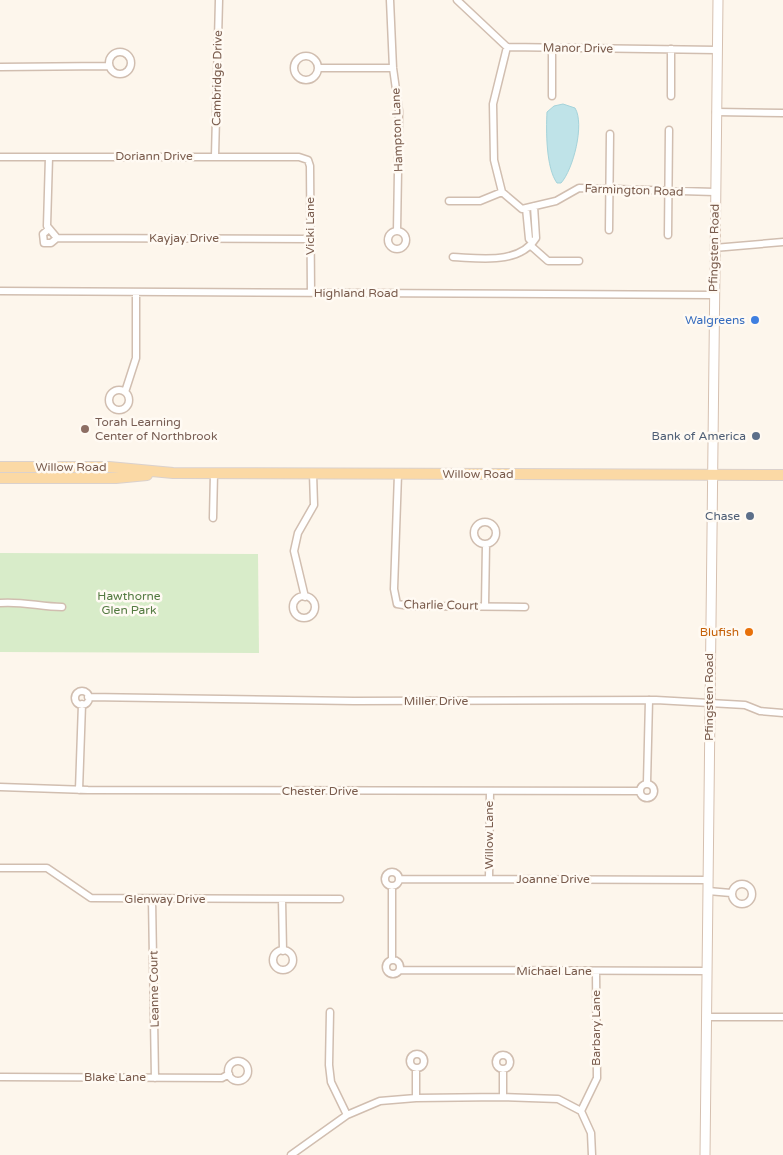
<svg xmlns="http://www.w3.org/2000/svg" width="783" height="1155" viewBox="0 0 783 1155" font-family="'Varela Round',sans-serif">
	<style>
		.green { fill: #d8ecc9 }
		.water { fill: #bfe3e8; stroke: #a5d3da }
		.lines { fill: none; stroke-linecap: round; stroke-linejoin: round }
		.minor-casing { stroke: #d1beb0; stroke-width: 9 }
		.secondary-casing { stroke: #d6c0b0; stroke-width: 11 }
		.primary-casing { stroke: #dad1cd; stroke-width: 12 }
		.minor { stroke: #fff; stroke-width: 6 }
		.secondary { stroke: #fff; stroke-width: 9 }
		.primary { stroke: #fbd9a5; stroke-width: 10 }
		.shop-dot { fill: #3f7fe0; stroke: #fffaf3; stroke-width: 2 }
		.education-dot { fill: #8d6e63; stroke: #fffaf3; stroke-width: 2 }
		.service-dot { fill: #5c6f8a; stroke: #fffaf3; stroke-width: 2 }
		.food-dot { fill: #e8710a; stroke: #fffaf3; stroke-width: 2 }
		.labels { text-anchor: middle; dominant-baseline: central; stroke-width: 5; stroke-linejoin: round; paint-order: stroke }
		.street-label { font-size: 12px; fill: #7a5c4d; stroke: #fffaf3 }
		.shop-label { font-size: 12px; fill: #366cbe; stroke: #fffaf3; text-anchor: end }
		.education-label { font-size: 12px; fill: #785e54; stroke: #fffaf3; text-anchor: start }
		.service-label { font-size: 12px; fill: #4e5e75; stroke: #fffaf3; text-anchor: end }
		.park-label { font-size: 12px; fill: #537a41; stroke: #fffaf3 }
		.food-label { font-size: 12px; fill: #c56008; stroke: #fffaf3; text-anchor: end }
	</style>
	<rect width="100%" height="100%" fill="#fdf6ec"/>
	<path class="green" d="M 0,553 L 258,554 L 259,653 L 0,652 Z"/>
	<path class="water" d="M 563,104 L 575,108 C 585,124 573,170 561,183 L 557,183 C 546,168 546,131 547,112 L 554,106 Z"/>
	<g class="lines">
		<g class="minor-casing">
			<path id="minor" d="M 390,0 L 393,68 L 399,111 L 397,231
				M 457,0 L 507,47 L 717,50
				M 671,49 L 671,96
				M109 63a11 11 0 1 1 22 0a11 11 0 1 1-22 0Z
				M294 68a12 12 0 1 1 24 0a12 12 0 1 1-24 0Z
				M 0,67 L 109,66
				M 318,68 L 393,68
				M 552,96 L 552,48
				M 716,112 L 783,113
				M 215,156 L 219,0
				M 0,157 L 299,157 L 308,160 L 310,166 L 311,293
				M 49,157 L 47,226 L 57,238 L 310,239
				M 502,192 L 522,209 L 556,201 L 579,188 L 715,192
				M 502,192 L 494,160 L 493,104 L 507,47
				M 449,201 L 480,201 L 502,192
				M 526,208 L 529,239 L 532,242
				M 49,229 L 43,234 L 44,243 L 51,243 L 57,238
				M 609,230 L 610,134
				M388 240a9 9 0 1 1 18 0a9 9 0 1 1-18 0Z
				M 668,235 L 669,130
				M 530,245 L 548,261 L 579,261
				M 714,248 L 783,242
				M 453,257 C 480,258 519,265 536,238 L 534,206
				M 0,291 L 713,295
				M109 400a10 10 0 1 1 20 0a10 10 0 1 1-20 0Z
				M 125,392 L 136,358 L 136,292
				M 398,474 L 394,589 L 397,604 L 410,606 L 525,607
				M 213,518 L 214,473
				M474 533a11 11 0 1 1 22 0a11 11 0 1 1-22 0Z
				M293 607a11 11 0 1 1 22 0a11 11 0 1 1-22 0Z
				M 305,597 L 294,551 L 298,533 L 314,505 L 313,473
				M 0,603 C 22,601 41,607 62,607
				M 485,606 L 486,544
				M75 698a7 7 0 1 1 14 0a7 7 0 1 1-14 0Z
				M 88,697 L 354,701 L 656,700 L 745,705 L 760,711 L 783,713
				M 647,783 L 649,700
				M640 791a7 7 0 1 1 14 0a7 7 0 1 1-14 0Z
				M 0,787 L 88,790 L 640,791
				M 79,790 L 82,704
				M 0,868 L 47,868 L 91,898 L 340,899
				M385 879a7 7 0 1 1 14 0a7 7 0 1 1-14 0Z
				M 399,879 L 708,880
				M 489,879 L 490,791
				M732 894a10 10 0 1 1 20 0a10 10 0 1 1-20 0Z
				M 392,886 L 392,960
				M 708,891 L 731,893
				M 152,899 L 155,1078
				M 282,899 L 283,951
				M273 960a10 10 0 1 1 20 0a10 10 0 1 1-20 0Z
				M386 967a7 7 0 1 1 14 0a7 7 0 1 1-14 0Z
				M 400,970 L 707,971
				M 330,1012 L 329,1065 L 331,1082 L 347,1115
				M 707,1017 L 783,1017
				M410 1061a7 7 0 1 1 14 0a7 7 0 1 1-14 0Z
				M496 1062a7 7 0 1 1 14 0a7 7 0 1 1-14 0Z
				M228 1071a10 10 0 1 1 20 0a10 10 0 1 1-20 0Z
				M 416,1068 L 416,1098
				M 0,1077 L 222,1078 L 229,1074
				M 503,1097 L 503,1069
				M 581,1111 L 597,1078 L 596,971
				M 291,1155 L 347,1115 L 380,1101 L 416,1098 L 503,1097 L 558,1099 L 581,1111 L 591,1133 L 592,1155"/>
		</g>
		<g class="secondary-casing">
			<path id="secondary" d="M 705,1155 L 718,0"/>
		</g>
		<g class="primary-casing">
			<path id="primary" d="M 0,467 L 109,467 L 173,473 L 783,475
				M 0,478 L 116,478 L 147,475"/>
		</g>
		<use href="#minor" class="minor"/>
		<use href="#secondary" class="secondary"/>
		<use href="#primary" class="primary"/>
	</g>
	<circle class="shop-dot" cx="755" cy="320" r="5"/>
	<circle class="education-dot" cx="85" cy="429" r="5"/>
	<g class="service-dot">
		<circle cx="756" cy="436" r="5"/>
		<circle cx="750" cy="516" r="5"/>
	</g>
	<circle class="food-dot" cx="749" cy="632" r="5"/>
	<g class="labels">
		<g class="street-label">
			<text transform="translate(578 48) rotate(1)">Manor Drive</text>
			<text transform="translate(217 78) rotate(-89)">Cambridge Drive</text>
			<text transform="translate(397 130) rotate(-92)">Hampton Lane</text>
			<text x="154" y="156">Doriann Drive</text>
			<text transform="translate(634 190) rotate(2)">Farmington Road</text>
			<text transform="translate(310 226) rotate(-90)">Vicki Lane</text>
			<text x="184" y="238">Kayjay Drive</text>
			<text transform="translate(714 248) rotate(-89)">Pfingsten Road</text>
			<text x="356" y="293">Highland Road</text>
			<text x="71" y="467">Willow Road</text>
			<text x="478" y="474">Willow Road</text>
			<text transform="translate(441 605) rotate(1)">Charlie Court</text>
			<text transform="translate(709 697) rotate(-90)">Pfingsten Road</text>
			<text x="436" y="701">Miller Drive</text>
			<text x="320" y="791">Chester Drive</text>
			<text transform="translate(489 835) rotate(-90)">Willow Lane</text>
			<text x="553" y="879">Joanne Drive</text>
			<text x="165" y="899">Glenway Drive</text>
			<text x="554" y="971">Michael Lane</text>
			<text transform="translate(154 989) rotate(-91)">Leanne Court</text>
			<text transform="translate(596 1028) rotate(-90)">Barbary Lane</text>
			<text x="115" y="1077">Blake Lane</text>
		</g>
		<g class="shop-label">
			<text x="745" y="320">Walgreens</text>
		</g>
		<g class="education-label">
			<text x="95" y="422">Torah Learning<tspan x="95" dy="14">Center of Northbrook</tspan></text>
		</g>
		<g class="service-label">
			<text x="746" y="436">Bank of America</text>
			<text x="740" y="516">Chase</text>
		</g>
		<g class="park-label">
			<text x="129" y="596">Hawthorne<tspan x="129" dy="14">Glen Park</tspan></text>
		</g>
		<g class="food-label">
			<text x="739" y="632">Blufish</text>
		</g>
	</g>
</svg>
